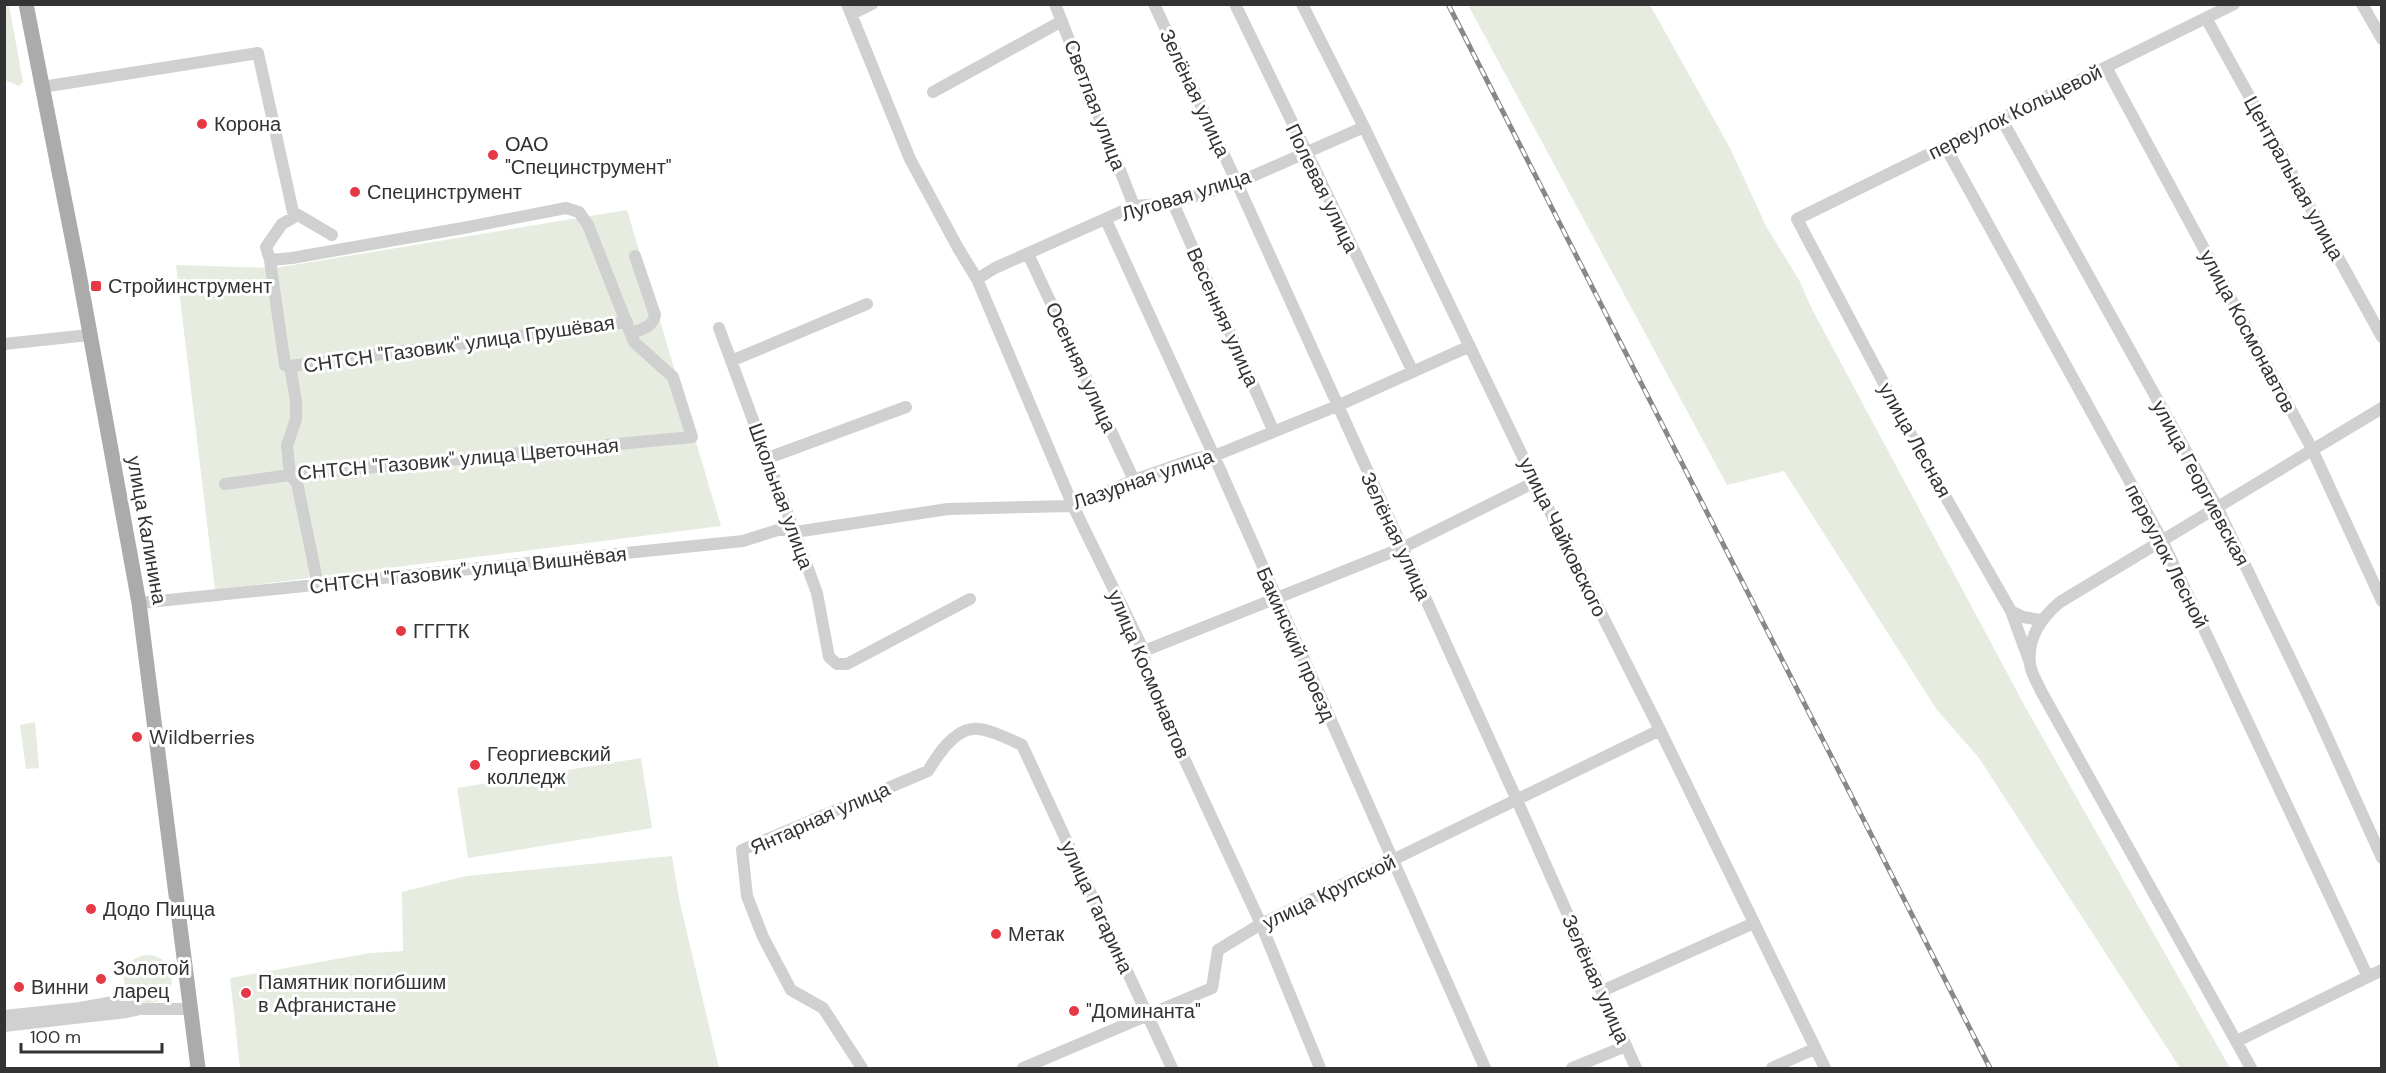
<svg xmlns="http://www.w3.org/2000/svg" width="2386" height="1073" viewBox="0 0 2386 1073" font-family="'DM Sans',sans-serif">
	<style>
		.green { fill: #e6ecdf }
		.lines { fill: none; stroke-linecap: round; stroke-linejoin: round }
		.minor { stroke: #d0d0d0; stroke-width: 12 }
		.major { stroke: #ababab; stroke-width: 15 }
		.rail-casing { stroke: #888; stroke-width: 5 }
		.rail { stroke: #fff; stroke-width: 3; stroke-dasharray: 9; stroke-linecap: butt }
		.poi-dot { fill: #e63946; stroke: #fff; stroke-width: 2 }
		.labels { text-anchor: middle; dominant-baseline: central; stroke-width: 6; stroke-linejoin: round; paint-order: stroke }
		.street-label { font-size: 20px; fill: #333; stroke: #fff }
		.poi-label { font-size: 20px; fill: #333; stroke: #fff; text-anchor: start }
	</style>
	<rect width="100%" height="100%" fill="#fff"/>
	<path class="green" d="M 4,5 L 9,5 L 23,82 L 19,86 L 5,80 Z
		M 1468,5 L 1650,5 L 1730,148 L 1766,226 L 1799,280 L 1812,309 L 2027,710 L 2230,1068 L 2180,1068 L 1979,758 L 1937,710 L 1784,471 L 1727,485 Z
		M 627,210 L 721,526 L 215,590 L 176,265 L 275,268 Z
		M 35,722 L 39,768 L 26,769 L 20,725 Z
		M 641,758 L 652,828 L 468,858 L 457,788 Z
		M 672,856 L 679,899 L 719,1068 L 240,1068 L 230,978 L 370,953 L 403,951 L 402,892 L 466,876 Z
		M124 979a24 24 0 1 1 48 0a24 24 0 1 1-48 0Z"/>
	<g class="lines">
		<path class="minor" d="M 847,4 L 910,159 L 958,248 L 977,279 L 1073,506 L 1144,651 L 1145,674 L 1261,924 L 1320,1068
			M 1055,4 L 1134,206
			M 1154,4 L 1237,183 L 1516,798 L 1636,1068
			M 1235,4 L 1412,370
			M 1302,4 L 1364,127 L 1535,482 L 1660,730 L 1825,1068
			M 2362,4 L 2382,39
			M 852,14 L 872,4
			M 2206,18 L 2382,337
			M 2106,67 L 2312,449 L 2382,601
			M 42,87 L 258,53 L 293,212 L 332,235
			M 933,92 L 1062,21
			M 2001,118 L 2217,507 L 2316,712 L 2382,858
			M 1945,146 L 2162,540 L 2368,977
			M 1173,203 L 1273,430
			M 298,215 L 282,224 L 266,247 L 270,260 L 285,365 L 290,366 L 296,401 L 296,419 L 287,446 L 290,475 L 297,483 L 318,585
			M 1106,220 L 1214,456 L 1485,1068
			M 1028,254 L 1134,480
			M 977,279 L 995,268 L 1134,206 L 1173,203 L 1237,183 L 1364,127
			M 719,328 L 817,593 L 829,657 L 837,664 L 847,664 L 970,599
			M 631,333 C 642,329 652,328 655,315 L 635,256
			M 4,344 L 89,335
			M 731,361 L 867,304
			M 290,366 L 627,322
			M 768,458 L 906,407
			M 225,484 L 290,475 L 692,437 L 673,377 L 634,342 L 588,225 L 579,212 L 566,208 L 463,228 L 292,258 L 270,260
			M 139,603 L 743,541 L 781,529 L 795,532 L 948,509 L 1073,506 L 1134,480 L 1197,458 L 1214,456 L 1337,406 L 1470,346
			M 2011,611 L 2023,617 L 2041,620
			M 1144,651 L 1402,548 L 1535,482
			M 2030,663 L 2011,611 L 1925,461 L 1797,219 L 2234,4
			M 1602,991 L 1754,923
			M 4,1016 L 80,1008 L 124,1000 L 140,1009
			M 4,1026 L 127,1012 L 140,1009 L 191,1009
			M 2237,1041 L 2382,970
			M 862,1068 L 823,1008 L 791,990 L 763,937 L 747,896 L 742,850 L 928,771 C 937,756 953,731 972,729 C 986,727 1009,739 1022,745 L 1172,1068
			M 1023,1068 L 1212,988 L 1218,950 L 1261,924 L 1660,730
			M 1572,1068 L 1626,1046
			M 1772,1068 L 1814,1049
			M 2251,1068 L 2041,691 C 2037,682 2031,673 2030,664 C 2027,638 2041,618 2060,602 L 2382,408"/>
		<path class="major" d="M 26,4 L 78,268 L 139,603 L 198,1068"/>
		<g class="rail-casing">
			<path id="rail" d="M 1448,4 L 1990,1068"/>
		</g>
		<use href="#rail" class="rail"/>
	</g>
	<g class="poi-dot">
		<circle cx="202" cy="124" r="6"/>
		<circle cx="493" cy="155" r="6"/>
		<circle cx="355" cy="192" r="6"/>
		<rect x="90" y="280" width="12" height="12" rx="3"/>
		<circle cx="401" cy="631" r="6"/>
		<circle cx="137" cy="737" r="6"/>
		<circle cx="475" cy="765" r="6"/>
		<circle cx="91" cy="909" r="6"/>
		<circle cx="996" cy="934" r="6"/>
		<circle cx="101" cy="979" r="6"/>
		<circle cx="19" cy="987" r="6"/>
		<circle cx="246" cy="993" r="6"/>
		<circle cx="1074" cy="1011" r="6"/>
	</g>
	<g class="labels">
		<g class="street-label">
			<text transform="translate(1195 93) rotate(65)">Зелёная улица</text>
			<text transform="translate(1095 105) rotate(69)">Светлая улица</text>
			<text transform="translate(2015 112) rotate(-26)">переулок Кольцевой</text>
			<text transform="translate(2294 178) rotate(61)">Центральная улица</text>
			<text transform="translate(1322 188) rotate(64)">Полевая улица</text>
			<text transform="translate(1186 195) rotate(-17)">Луговая улица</text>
			<text transform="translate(1223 317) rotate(66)">Весенняя улица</text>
			<text transform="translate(2248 331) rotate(62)">улица Космонавтов</text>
			<text transform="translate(459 344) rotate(-8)">СНТСН "Газовик" улица Грушёвая</text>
			<text transform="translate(1081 367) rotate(65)">Осенняя улица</text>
			<text transform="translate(1915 440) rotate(61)">улица Лесная</text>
			<text transform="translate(458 459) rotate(-5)">СНТСН "Газовик" улица Цветочная</text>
			<text transform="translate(1143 479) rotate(-19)">Лазурная улица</text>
			<text transform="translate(2201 483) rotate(62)">улица Георгиевская</text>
			<text transform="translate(781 496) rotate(70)">Школьная улица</text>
			<text transform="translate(147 530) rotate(80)">улица Калинина</text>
			<text transform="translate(1396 536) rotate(65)">Зелёная улица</text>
			<text transform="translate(1563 537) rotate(64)">улица Чайковского</text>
			<text transform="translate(2167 556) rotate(63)">переулок Лесной</text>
			<text transform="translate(468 570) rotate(-6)">СНТСН "Газовик" улица Вишнёвая</text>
			<text transform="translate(1296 644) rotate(66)">Бакинский проезд</text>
			<text transform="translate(1149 674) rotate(67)">улица Космонавтов</text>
			<text transform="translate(820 818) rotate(-24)">Янтарная улица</text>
			<text transform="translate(1329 892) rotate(-26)">улица Крупской</text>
			<text transform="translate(1097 907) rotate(65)">улица Гагарина</text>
			<text transform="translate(1596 979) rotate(66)">Зелёная улица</text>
		</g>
		<g class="poi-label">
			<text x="214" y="124">Корона</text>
			<text x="505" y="144">ОАО<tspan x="505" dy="23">"Специнструмент"</tspan></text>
			<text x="367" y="192">Специнструмент</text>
			<text x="108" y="286">Стройинструмент</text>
			<text x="413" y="631">ГГГТК</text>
			<text x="149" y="737">Wildberries</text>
			<text x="487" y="754">Георгиевский<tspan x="487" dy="23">колледж</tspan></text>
			<text x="103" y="909">Додо Пицца</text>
			<text x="1008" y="934">Метак</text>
			<text x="113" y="968">Золотой<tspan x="113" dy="23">ларец</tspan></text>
			<text x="258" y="982">Памятник погибшим<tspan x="258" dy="23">в Афганистане</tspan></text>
			<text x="31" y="987">Винни</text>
			<text x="1086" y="1011">"Доминанта"</text>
		</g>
	</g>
	<rect width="2386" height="1073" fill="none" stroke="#333333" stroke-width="12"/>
	<path d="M21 1043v9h141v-9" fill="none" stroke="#333333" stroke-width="3"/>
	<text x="30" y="1043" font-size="18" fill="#333333" stroke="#ffffff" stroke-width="4.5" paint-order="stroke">100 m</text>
</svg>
